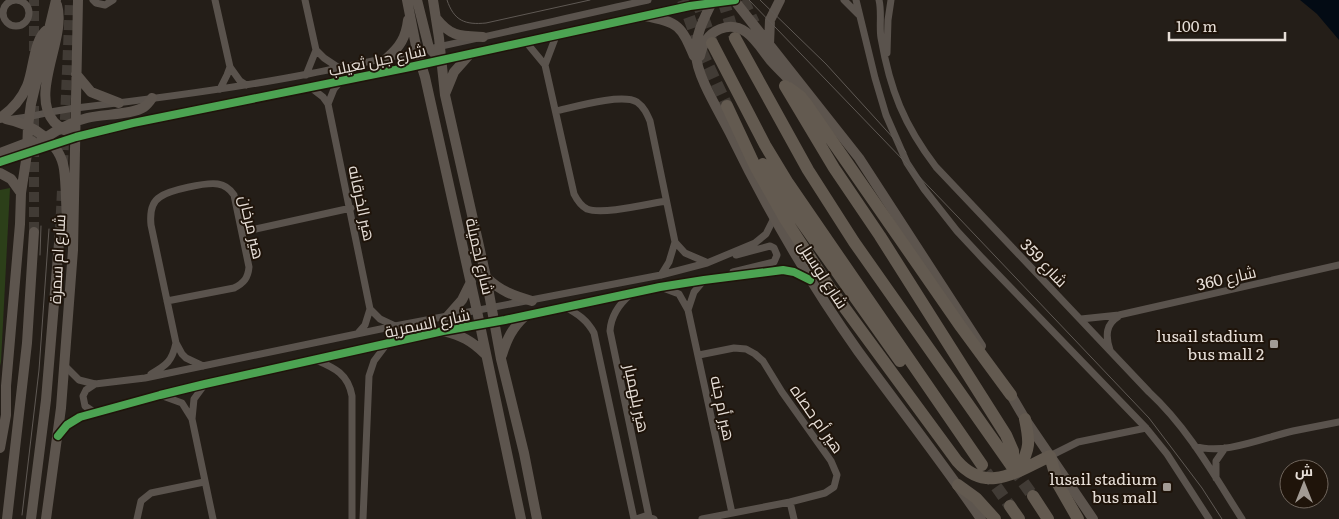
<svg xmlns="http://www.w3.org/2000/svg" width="1339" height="519" viewBox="0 0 1339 519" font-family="Literata,Cairo,serif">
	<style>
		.green { fill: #2c3f19 }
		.water { fill: #030b14 }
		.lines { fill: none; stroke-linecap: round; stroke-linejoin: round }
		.secondary-tunnel { stroke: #413b35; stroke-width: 10; stroke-dasharray: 10 5; stroke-linecap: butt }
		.highway-tunnel { stroke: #413b35; stroke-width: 12; stroke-dasharray: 12 6; stroke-linecap: butt }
		.street { stroke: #5a534d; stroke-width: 7 }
		.secondary { stroke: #5d554e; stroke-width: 10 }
		.highway { stroke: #635a50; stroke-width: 12 }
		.tram { stroke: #5f5954; stroke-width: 1 }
		.cycleway-casing { stroke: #1f140a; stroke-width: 11 }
		.cycleway { stroke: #4ca352; stroke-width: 8 }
		.poi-dot { fill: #a29b94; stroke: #1f140a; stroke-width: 2 }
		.labels { text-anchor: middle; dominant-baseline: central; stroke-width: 4; stroke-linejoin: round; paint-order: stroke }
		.street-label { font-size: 16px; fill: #e6ded7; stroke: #1f140a }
		.poi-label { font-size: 16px; fill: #e6ded7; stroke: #1f140a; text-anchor: end }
	</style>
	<rect width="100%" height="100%" fill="#241e18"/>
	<path class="green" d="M 10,188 L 1,362 L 0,366 L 0,190 Z"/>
	<path class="water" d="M 1300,0 L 1339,0 L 1339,40 L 1317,14 Z"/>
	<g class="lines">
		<path class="secondary-tunnel" d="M 34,51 L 34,0
			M 63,165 L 70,0
			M 60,231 L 62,190
			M 34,232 L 34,106"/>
		<path class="highway-tunnel" d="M 683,0 L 700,48 L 727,106
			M 697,0 L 712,43
			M 723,0 L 735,38
			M 743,0 L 754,23
			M 1013,468 L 1033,496
			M 986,472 L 1010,506"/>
		<path class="street" d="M 93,0 L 96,3 L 105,5 L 113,0
			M 215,0 L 230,67 L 240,81 L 246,85
			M 305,0 L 316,50 L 306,75
			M 844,0 L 858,14
			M 856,0 L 875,78 L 886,115 L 907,163 L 924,189 L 957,231 L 984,260 L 1146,428 L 1167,454 L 1209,519
			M 879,0 C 882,12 879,26 881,38 C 890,90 904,125 936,167 L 1149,392 C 1188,428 1214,475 1242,519
			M3 13a13 13 0 1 1 26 0a13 13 0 1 1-26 0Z
			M 526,42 L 545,65 L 574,194 C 577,200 581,206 587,209 C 603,215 647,204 666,201
			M 316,50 L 324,58 L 339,68
			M 887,53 L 888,20 L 891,0
			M 545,65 L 556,36
			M 310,87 L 323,97 L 328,104 L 370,309 L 365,325 L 358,333
			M 220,89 L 227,75 L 230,67
			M 328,104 L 334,89 L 340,82
			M 556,111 C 574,107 622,93 637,102 C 644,107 647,114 650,121 L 675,242 L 669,262 L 661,275
			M 13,119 C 34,117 54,110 76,108 C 153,99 231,89 308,74 C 422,52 535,25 648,0
			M 0,162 L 76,137 L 133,123 L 410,67 L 690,6 L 735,0
			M 242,232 L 351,208
			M 675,242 L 685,253 L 706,262
			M 733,272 L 774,262 L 777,255 L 774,248 L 770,246 L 736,255
			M 663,288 L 679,294 L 688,310 L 732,513
			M 631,294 C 619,304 611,315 610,331 L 649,517
			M 167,301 L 234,288 C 244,283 248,278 249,267 L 234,195 C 230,189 225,185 218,184 C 207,182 169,190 160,197 C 150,203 150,215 151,225 L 176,343 L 182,354 L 186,358 L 203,366
			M 565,307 C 578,314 587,320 594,333 L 634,519
			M 370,309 L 380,319 L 395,326
			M 688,310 L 694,292 L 704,280
			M 1081,319 L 1119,315 L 1339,265
			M 1110,350 C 1105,335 1106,324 1119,316
			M 699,355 L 734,348 L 746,349 L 755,354 L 763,361 L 782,392 L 831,461 L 837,475 L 834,487 L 825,493 L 790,502 L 702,519
			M 316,360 C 335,368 348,374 352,396 L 352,519
			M 64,365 L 79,380 L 95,384 L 145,378 L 395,326 L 661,275 L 707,263 L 755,243 L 766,234 L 774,218
			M 151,374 C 167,365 172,361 176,343
			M 205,384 L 194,399 L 192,419 L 213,519
			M 160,395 L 182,403 L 192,419
			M 94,412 L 85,406 L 83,396 L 86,390 L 95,384
			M 58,436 L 67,425 L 80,417 L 160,395 L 205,384 L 443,331 L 505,320 L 660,287 L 704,280 L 783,270 L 794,272 L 810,279
			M 1195,446 C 1223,456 1265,437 1293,431 C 1309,428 1324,425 1339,422
			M 1050,456 L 1078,442 L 1146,428
			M 1216,478 L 1216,461 L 1225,448
			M 790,502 L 794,519
			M 137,519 L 141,501 L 151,493 L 204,482
			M 363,519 L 369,376 L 374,361 L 386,345
			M 636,519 L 645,516 L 654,519"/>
		<path class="secondary" d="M 407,0 L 417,51 L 425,77 L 477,311 L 521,519
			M 417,0 L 429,48 L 441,60
			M 433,0 L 439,38 L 445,95 L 486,277 L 501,359 L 524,453 L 537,519
			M 713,0 C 705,17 695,34 696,54 C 696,75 720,113 730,133 C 767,209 809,282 858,351 C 899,407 942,462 981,519
			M 734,0 L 859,158 L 981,346
			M 57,5 C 67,38 29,93 54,122 C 60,128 68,132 76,137
			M 645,16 C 679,22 681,26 694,56
			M 436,18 C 451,37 460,36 483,37
			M 769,45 L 770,20 L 780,0
			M 700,56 C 703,43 708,34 720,29 C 745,19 758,45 771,61 C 778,69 786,76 793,84
			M 387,58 C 400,47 406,37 408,20
			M 76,74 L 91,92 L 119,103
			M 445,94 L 454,72 L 470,54
			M 0,118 C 13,109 21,100 27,86 C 34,70 33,39 48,29
			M 6,119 C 32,124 60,142 64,169 C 67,191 65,213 69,235
			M 0,153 L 32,141
			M 27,154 C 41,138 67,123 87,118 C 102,114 132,115 144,107 C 147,105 150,101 152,98
			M 0,173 L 11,179 L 21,193
			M 486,277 C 500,291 514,296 532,301
			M 447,317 L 462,300 L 471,282
			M 443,331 C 461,335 472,341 485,354
			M 502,355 C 507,339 512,328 525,316
			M 1008,390 L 1025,419 L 1093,519
			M 0,448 L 6,415 L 6,386 L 20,224 L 21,193 L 27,154 L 28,126 L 31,104 L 56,0
			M 7,519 L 27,343 L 34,232
			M 31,519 L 46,400 L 60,231
			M 46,519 L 61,408 L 73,250 L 78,0"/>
		<path class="highway" d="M 735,38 L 808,170 L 854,242 L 1013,468
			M 712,43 L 765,145 L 788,183 L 982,465
			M 785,86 L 834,168 L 880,236 L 1006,435 L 1013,451 L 1013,468
			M 789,88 L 800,96 L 805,102 L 961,327 L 1011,395
			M 727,106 L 755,166 L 785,219 L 830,288 L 957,461 C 987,495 1017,471 1050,456 L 1058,484 L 1078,519
			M 763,164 L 788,203 L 900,361
			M 1019,470 C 1030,447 1030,443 1025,419
			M 958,485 L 976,498 L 995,519
			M 1033,496 L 1048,519
			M 1010,506 L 1019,519"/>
		<path class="tram" d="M 447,0 C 454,21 465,25 486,23 L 590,0
			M 749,0 L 957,216 L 1149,418 L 1202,488 L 1222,519
			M 760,0 L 826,64 L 906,152
			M 40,255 L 41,226
			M 22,515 L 39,370 L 49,229"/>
		<g class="cycleway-casing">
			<path id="cycleway" d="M 0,162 L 76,137 L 133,123 L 410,67 L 690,6 L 735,0
				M 58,436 L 67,425 L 80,417 L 160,395 L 205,384 L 443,331 L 505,320 L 660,287 L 704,280 L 783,270 L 794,272 L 810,280"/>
		</g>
		<use href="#cycleway" class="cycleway"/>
	</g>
	<g class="poi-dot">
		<rect x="1269" y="339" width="10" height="10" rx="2.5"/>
		<rect x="1162" y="482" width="10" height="10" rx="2.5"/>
	</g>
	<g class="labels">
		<g class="street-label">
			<text transform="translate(377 59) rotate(-12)">شارع جبل ثعيلب</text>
			<text transform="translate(363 203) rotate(78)">هير الخرقانه</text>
			<text transform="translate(253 227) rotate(77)">هير مرخان</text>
			<text transform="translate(481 256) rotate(77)">شارع لجميلة</text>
			<text transform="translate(56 259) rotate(-87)">شارع ام سمرة</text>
			<text transform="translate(1045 262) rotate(46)">شارع 359</text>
			<text transform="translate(824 274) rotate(57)">شارع لوسيل</text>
			<text transform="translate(1226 277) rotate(-13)">شارع 360</text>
			<text transform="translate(427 322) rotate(-12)">شارع السمرية</text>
			<text transform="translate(638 398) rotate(78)">هير بلهمبار</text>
			<text transform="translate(724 408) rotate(78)">هير أم جنه</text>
			<text transform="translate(818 418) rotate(55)">هير أم حصاه</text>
		</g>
		<g class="poi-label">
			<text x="1264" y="335">lusail stadium<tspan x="1264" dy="18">bus mall 2</tspan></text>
			<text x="1157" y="478">lusail stadium<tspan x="1157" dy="18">bus mall</tspan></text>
		</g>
	</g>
	<g transform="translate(1304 484)"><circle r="24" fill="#1f140a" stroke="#6f655c"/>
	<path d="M0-4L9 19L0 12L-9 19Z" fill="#a29b94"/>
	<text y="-8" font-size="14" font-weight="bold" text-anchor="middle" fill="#e6ded7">ش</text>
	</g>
	<path d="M1169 32v8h116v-8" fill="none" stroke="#e6ded7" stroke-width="2.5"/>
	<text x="1176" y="32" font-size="15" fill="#e6ded7" stroke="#1f140a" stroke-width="4" paint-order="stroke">100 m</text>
</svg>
